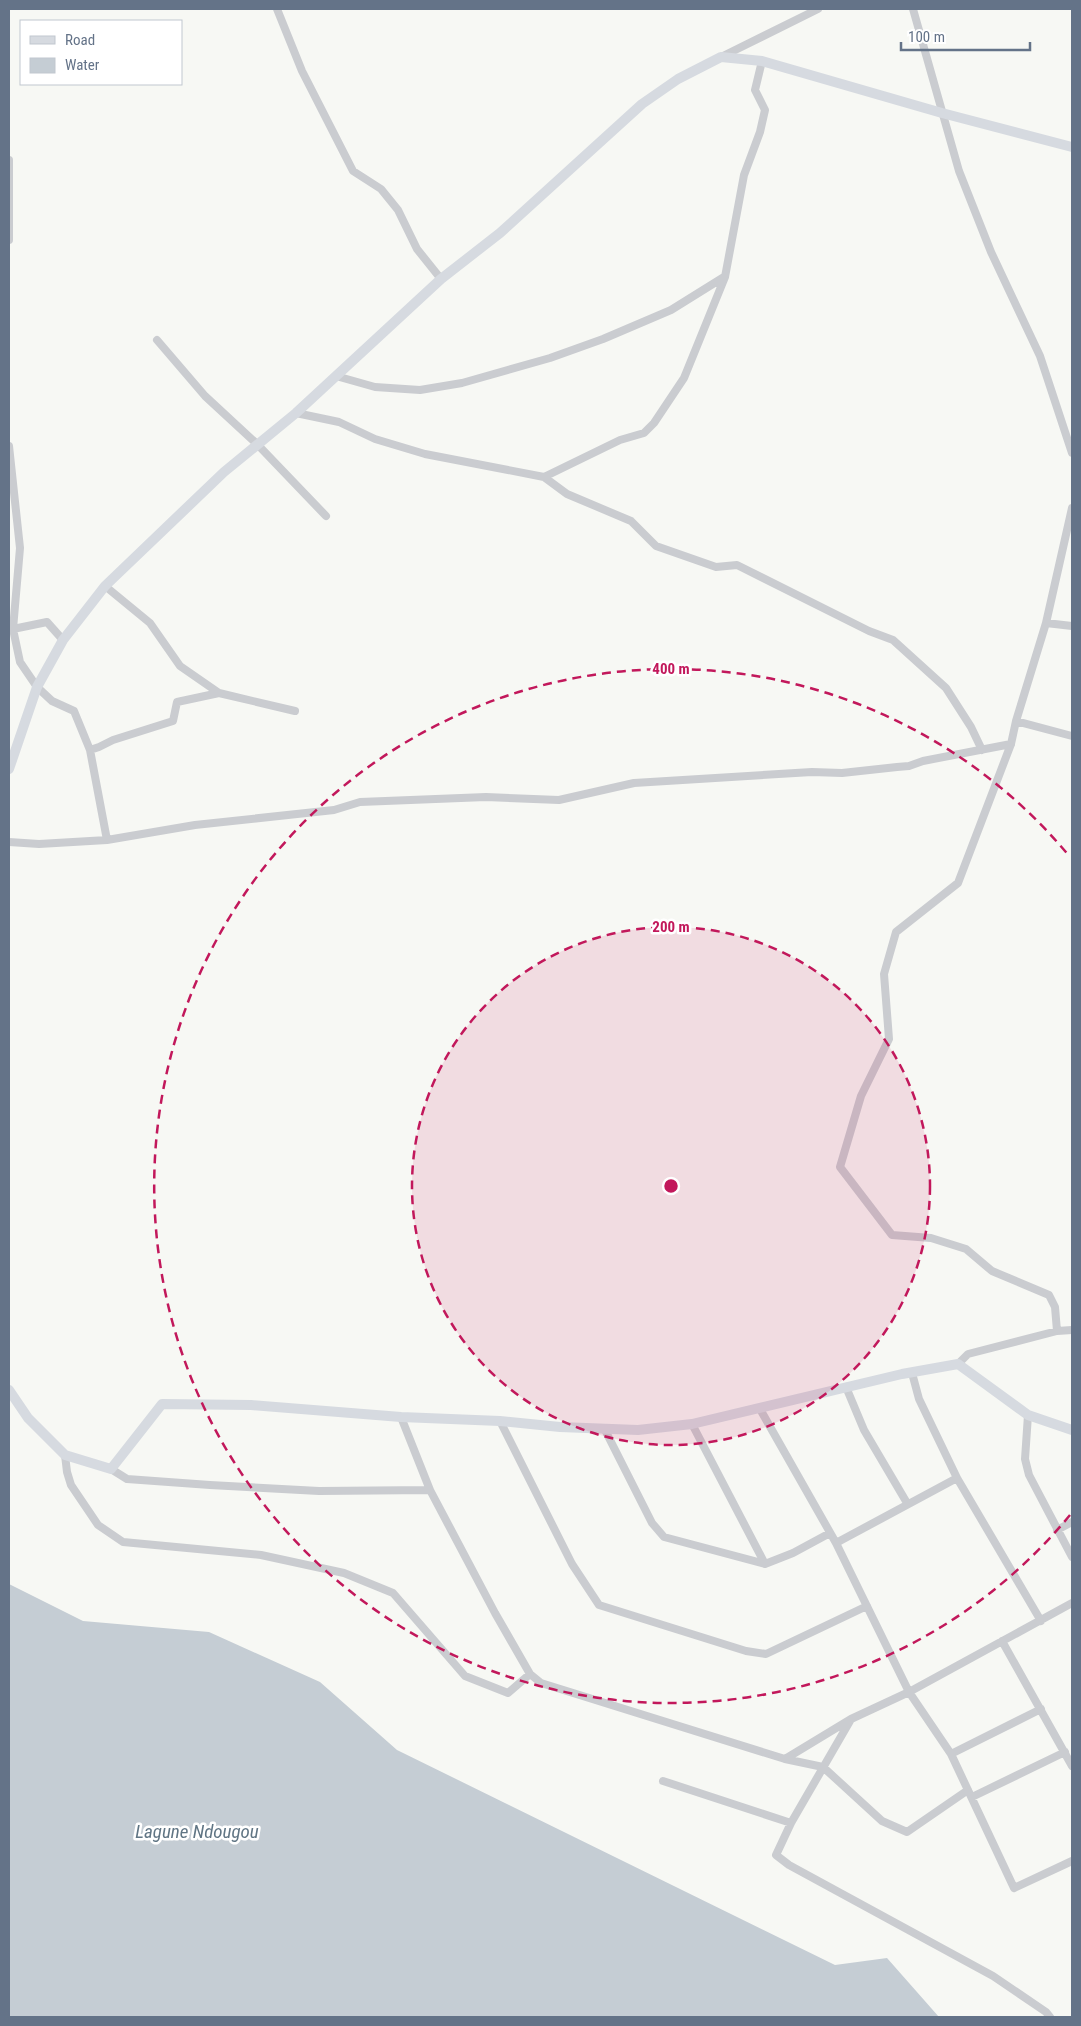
<svg xmlns="http://www.w3.org/2000/svg" width="1081" height="2026" viewBox="0 0 1081 2026" font-family="'Roboto Condensed',sans-serif">
	<style>
		.water { fill: #c5cdd4 }
		.lines { fill: none; stroke-linecap: round; stroke-linejoin: round }
		.street { stroke: #caccd0; stroke-width: 8 }
		.secondary { stroke: #d6dae0; stroke-width: 10 }
		.ring { fill: none; stroke: #c2185b; stroke-width: 2.5; stroke-dasharray: 9 6 }
		.labels { text-anchor: middle; dominant-baseline: central; stroke-width: 5; stroke-linejoin: round; paint-order: stroke }
		.water-label { font-size: 19px; font-style: italic; fill: #607584; stroke: #fff }
		.centre { fill: #c2185b; stroke: #fff; stroke-width: 2.5 }
		.ring-label { font-size: 15px; text-anchor: middle; font-weight: bold; fill: #c2185b; stroke: #fff; stroke-width: 5; stroke-linejoin: round; paint-order: stroke }
	</style>
	<rect width="100%" height="100%" fill="#f7f8f4"/>
	<path class="water" d="M 9,1584 L 83,1621 L 209,1632 L 320,1682 L 397,1750 L 835,1965 L 887,1958 L 939,2017 L 9,2017 Z"/>
	<g class="lines">
		<path class="street" d="M 277,9 L 302,71 L 353,171 L 381,189 L 398,210 L 417,249 L 441,279
			M 913,9 L 959,171 L 991,252 L 1040,356 L 1072,453
			M 721,57 L 818,9
			M 9,160 L 9,240
			M 157,340 L 205,396 L 257,444 L 326,516
			M 336,376 L 375,387 L 420,390 L 462,383 L 550,358 L 603,339 L 671,310 L 724,277
			M 296,413 L 339,422 L 375,439 L 425,454 L 544,477 L 620,440 L 644,433 L 654,423 L 684,378 L 725,277 L 744,175 L 760,132 L 765,110 L 755,90 L 762,61
			M 9,446 L 20,548 L 13,629 L 20,662 L 37,687 L 52,701 L 74,711 L 90,750 L 107,840
			M 544,477 L 567,494 L 631,521 L 656,546 L 716,567 L 737,565 L 869,631 L 893,640 L 946,688 L 971,727 L 982,750
			M 105,586 L 150,623 L 180,666 L 219,693 L 295,711
			M 1046,623 L 1072,626
			M 11,628 L 13,629 L 47,622 L 63,640
			M 1016,721 L 1072,736
			M 90,750 L 99,747 L 113,740 L 173,721 L 177,702 L 219,693
			M 9,842 L 39,844 L 107,840 L 195,825 L 334,810 L 360,802 L 486,797 L 559,800 L 634,783 L 812,772 L 842,773 L 897,767 L 909,766 L 923,761 L 1011,744
			M 1057,1331 L 1055,1307 L 1049,1295 L 992,1271 L 966,1249 L 931,1238 L 892,1235 L 840,1167 L 861,1096 L 889,1039 L 884,974 L 896,932 L 958,883 L 1011,744 L 1016,721 L 1046,623 L 1072,508
			M 958,1364 L 968,1354 L 1057,1331 L 1072,1330
			M 912,1373 L 919,1399 L 957,1478 L 1041,1621
			M 846,1387 L 864,1430 L 907,1503
			M 760,1409 L 836,1543 L 909,1692 L 951,1754 L 1014,1888 L 1072,1861
			M 1028,1415 L 1025,1459 L 1029,1475 L 1072,1557
			M 401,1417 L 430,1490
			M 500,1421 L 572,1564 L 599,1605 L 746,1651 L 766,1654 L 867,1606
			M 692,1424 L 765,1564 L 793,1553 L 830,1533
			M 605,1430 L 652,1523 L 664,1537 L 765,1564
			M 65,1455 L 67,1472 L 71,1485 L 98,1525 L 123,1542 L 261,1555 L 344,1573 L 393,1593 L 465,1676 L 508,1693 L 530,1674
			M 111,1469 L 127,1479 L 210,1485 L 319,1491 L 430,1490 L 495,1613 L 530,1674 L 541,1683 L 785,1759 L 851,1719 L 909,1692 L 1072,1603
			M 1057,1530 L 1072,1522
			M 836,1543 L 957,1478
			M 1002,1641 L 1072,1766
			M 850,1721 L 791,1823 L 776,1855 L 789,1865 L 993,1976 L 1046,2012 L 1050,2017
			M 951,1754 L 1041,1709
			M 785,1759 L 823,1767 L 882,1821 L 907,1832 L 968,1790
			M 663,1781 L 791,1823
			M 972,1797 L 1065,1752"/>
		<path class="secondary" d="M 9,769 L 37,687 L 63,640 L 105,586 L 224,472 L 296,413 L 441,279 L 500,233 L 642,104 L 678,79 L 721,57 L 762,61 L 942,113 L 1072,147
			M 9,1390 L 28,1418 L 65,1455 L 111,1469 L 162,1404 L 251,1405 L 401,1417 L 500,1421 L 560,1427 L 638,1430 L 692,1424 L 902,1374 L 958,1364 L 1028,1415 L 1072,1430"/>
	</g>
	<circle cx="671" cy="1186" r="259" fill="#c2185b" fill-opacity=".12"/>
	<g class="ring">
		<circle cx="671" cy="1186" r="259"/>
		<path d="M1070 1515A517 517 0 1 1 1070 857"/>
	</g>
	<g class="labels">
		<g class="water-label">
			<text x="197" y="1831">Lagune Ndougou</text>
		</g>
	</g>
	<circle cx="671" cy="1186" r="8" class="centre"/>
	<g class="ring-label">
		<text x="671" y="674">400 m</text>
		<text x="671" y="932">200 m</text>
	</g>
	<rect width="1081" height="2026" fill="none" stroke="#647388" stroke-width="20"/>
	<rect x="20" y="20" width="162" height="65" fill="#ffffff" stroke="#c1c7cf"/>
	<rect x="30" y="36" width="25" height="8" fill="#d6dae0" stroke="#c1c7cf"/>
	<text x="65" y="45" font-size="15" fill="#647388">Road</text>
	<rect x="30" y="58" width="25" height="15" fill="#c5cdd4" stroke="#c1c7cf"/>
	<text x="65" y="70" font-size="15" fill="#647388">Water</text>
	<path d="M901 42v8h129v-8" fill="none" stroke="#647388" stroke-width="2.5"/>
	<text x="908" y="42" font-size="15" fill="#647388" stroke="#ffffff" stroke-width="4" paint-order="stroke">100 m</text>
</svg>
